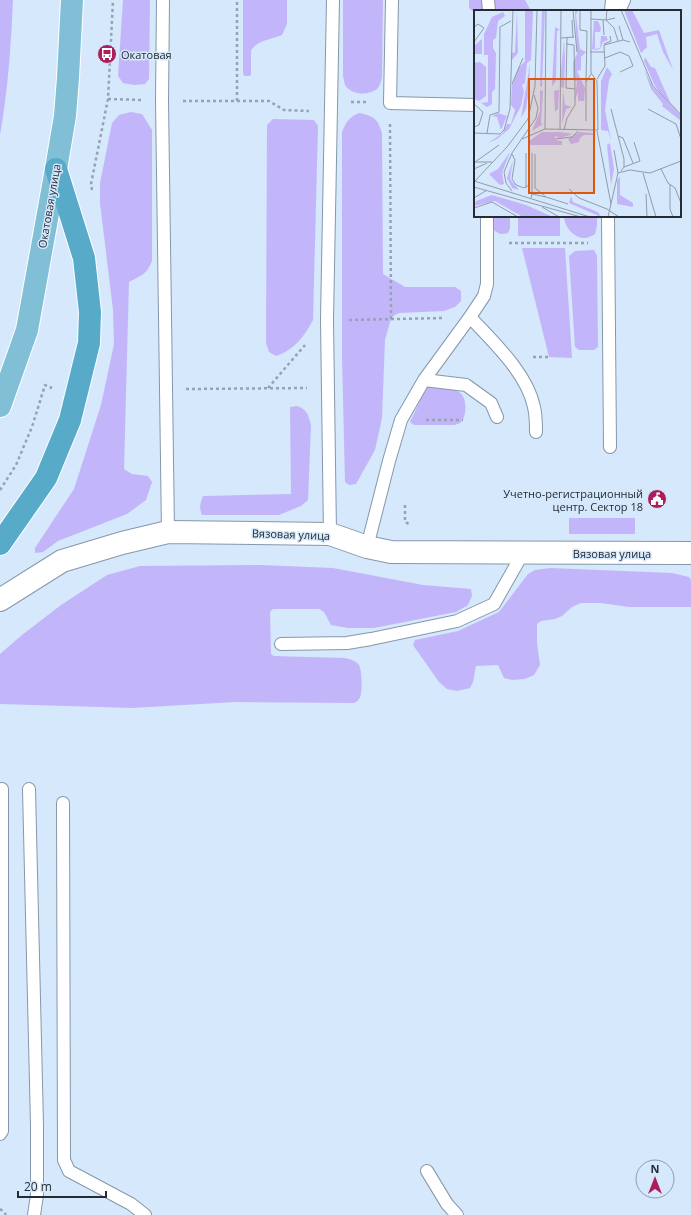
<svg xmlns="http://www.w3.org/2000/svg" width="691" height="1215" viewBox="0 0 691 1215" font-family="'Open Sans',sans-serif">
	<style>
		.green { fill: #c3b5fa }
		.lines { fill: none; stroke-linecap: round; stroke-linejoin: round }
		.service-casing { stroke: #8697aa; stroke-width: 14 }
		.minor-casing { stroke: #8697aa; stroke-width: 24 }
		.primary-casing { stroke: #fff; stroke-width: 24 }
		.trunk-casing { stroke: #fff; stroke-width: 24 }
		.path { stroke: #95a3b2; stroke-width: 2.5; stroke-dasharray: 3 3; stroke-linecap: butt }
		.service { stroke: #fff; stroke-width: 12 }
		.minor { stroke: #fff; stroke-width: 22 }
		.primary { stroke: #81bfd6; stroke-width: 22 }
		.trunk { stroke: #57aac8; stroke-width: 22 }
		.labels { text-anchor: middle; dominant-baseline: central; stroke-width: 3; stroke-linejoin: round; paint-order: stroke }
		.poi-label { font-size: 11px; fill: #252c33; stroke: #d5e8fc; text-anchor: start }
		.street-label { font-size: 11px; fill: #252c33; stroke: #d5e8fc }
		.inset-road { fill: none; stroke: #8f9dac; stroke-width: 1 }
		.view { fill: #de570e; fill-opacity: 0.15; stroke: #de570e; stroke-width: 2 }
		.inset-edge { fill: none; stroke: #252c33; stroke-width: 2 }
	</style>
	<rect width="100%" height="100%" fill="#d5e8fc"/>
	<path class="green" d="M 0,0 L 13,0 C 11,45 8,90 0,135 Z
		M 123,0 L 150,0 L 149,79 L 145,84 L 134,85 L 123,83 L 118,76 Z
		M 243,0 L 287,0 L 287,24 L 282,35 C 272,39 255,41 251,51 L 251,75 L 249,76 L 244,76 L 243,72 Z
		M 343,0 L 383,0 L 382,77 C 381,81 380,86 377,89 C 368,96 351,95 345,85 C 344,82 344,79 343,76 Z
		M 469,0 L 525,0 L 531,11 L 475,11 L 475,13 L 469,8 Z
		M 131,112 L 142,114 L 152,130 L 152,261 C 146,275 142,275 129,282 L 124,469 L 132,474 L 148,476 L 152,482 L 146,500 L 127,514 L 58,541 L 43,552 L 35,553 L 35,548 L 74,489 L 101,405 L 114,344 L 113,310 L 100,203 L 100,183 L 112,123 L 119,115 Z
		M 359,113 C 374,116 378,119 382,133 L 383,274 L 405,287 L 455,287 L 461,291 L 461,301 L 455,307 L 444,311 L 399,313 L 393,316 L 390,322 L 385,340 L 382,418 L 375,450 L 356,484 L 349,485 L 345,482 L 342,356 L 342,132 C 346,122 349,117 359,113 Z
		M 273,119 L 314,120 L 318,126 L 313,320 C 304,337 294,350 276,356 L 269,352 L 266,343 L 267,125 Z
		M 494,216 L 510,216 L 510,228 L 508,233 C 501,235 498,234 493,229 Z
		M 518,216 L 560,216 L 560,236 L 518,236 Z
		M 564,216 L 597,216 L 597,226 L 595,234 C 592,236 588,238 583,238 C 573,237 564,226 564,216 Z
		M 522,248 L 565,248 L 572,358 L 549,357 Z
		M 594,250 L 597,256 L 598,347 L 594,350 L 579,350 L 575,347 L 569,256 L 575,251 Z
		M 432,385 C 440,388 452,388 459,392 C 467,397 467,414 462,421 C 460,424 457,424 454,425 L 415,425 L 412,424 L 410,421 L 412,418 L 427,386 Z
		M 297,406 C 308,410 308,415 311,425 L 308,500 L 301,506 L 279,515 L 202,515 C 199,508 200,503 203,496 L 291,494 L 290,407 Z
		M 569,518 L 635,518 L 635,534 L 569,534 Z
		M 261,565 L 333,568 L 423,585 L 471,589 L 472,596 L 468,605 L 456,612 L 374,628 L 348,628 L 331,625 L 324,612 L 319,609 L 273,609 L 270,612 L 271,654 L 274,656 L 345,658 C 350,659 356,661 359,665 C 362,670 363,695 359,699 C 358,701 356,702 354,703 L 235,702 L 132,708 L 0,704 L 0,654 L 22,635 L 61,605 L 107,575 L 140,566 Z
		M 550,568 L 672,573 L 689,577 L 691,580 L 691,607 L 629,607 L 601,603 L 581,603 L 572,607 L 562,616 L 555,619 L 541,621 L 537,624 L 537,643 L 540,665 L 534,675 L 525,679 L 512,680 L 504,678 L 498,665 L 476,666 L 473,682 L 470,688 L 457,691 L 447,689 L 439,682 L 413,645 L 415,640 L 458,631 L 499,612 L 528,574 L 535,570 Z"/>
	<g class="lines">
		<g class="service-casing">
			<path id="service" d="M 163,0 L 162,101 L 168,532
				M 392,0 L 390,103 L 475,105
				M 488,0 L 489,11
				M 611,11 L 612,0
				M 619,11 L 624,0
				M 608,216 L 610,447
				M 470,317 C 493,342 527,373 534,407 C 536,415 536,423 536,432
				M 424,380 L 466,385 L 491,403 L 497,417
				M 330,534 L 327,320 L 333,0
				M 367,547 L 389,461 L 401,420 L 424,380 L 470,317 L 484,296 L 487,284 L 487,216
				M 281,644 L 347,643 L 371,639 L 457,621 L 494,604 L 523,553
				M 29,789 L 37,1125 L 37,1195 L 34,1215
				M 63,803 L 64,1160 L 69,1171 L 131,1204 L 145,1215
				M 0,1134 L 2,1131 L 2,789
				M 427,1171 L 447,1204 L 457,1215"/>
		</g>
		<g class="minor-casing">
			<path id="minor" d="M 0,600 L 62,561 L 122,543 L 168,532 L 330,534 L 367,547 L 391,552 L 691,553"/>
		</g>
		<g class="primary-casing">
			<path id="primary" d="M 0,406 L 27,330 L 56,169 L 65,116 L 68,78 L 72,0"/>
		</g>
		<g class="trunk-casing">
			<path id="trunk" d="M 0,544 L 46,478 L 70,420 L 89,343 L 90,312 L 84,258 L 56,169"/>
		</g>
		<path class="path" d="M 108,99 L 142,100
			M 183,101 L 269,101 L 284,110 L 309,111
			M 237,101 L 237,0
			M 351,102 L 368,102
			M 390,124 L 391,319
			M 92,190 L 91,184 L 108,99 L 113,0
			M 509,243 L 588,243
			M 349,320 L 442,318
			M 533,357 L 549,357
			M 268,388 L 305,345
			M 186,389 L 307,388
			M 426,420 L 463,420
			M 0,490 L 16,465 L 32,427 L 45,385 L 52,388
			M 405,505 L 405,522 L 409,524
			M 0,1209 L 4,1212 L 6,1215"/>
		<use href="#service" class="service"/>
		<use href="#minor" class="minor"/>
		<use href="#primary" class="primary"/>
		<use href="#trunk" class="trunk"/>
	</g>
	<defs>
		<g id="bus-disc" transform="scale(1)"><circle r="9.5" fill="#ab1e5c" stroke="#d5e8fc"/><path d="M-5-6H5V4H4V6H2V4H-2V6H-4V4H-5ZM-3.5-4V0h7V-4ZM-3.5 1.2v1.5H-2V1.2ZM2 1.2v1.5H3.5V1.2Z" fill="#fff"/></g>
		<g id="civic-disc" transform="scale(1)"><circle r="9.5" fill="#ab1e5c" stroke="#d5e8fc"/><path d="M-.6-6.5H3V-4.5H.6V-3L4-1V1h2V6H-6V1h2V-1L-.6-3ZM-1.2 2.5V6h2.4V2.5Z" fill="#fff"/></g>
	</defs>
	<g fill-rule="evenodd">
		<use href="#bus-disc" x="107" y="54"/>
		<use href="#civic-disc" x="657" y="499"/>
	</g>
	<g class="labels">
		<g class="poi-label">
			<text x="121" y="54">Окатовая</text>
			<text x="643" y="493" text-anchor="end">Учетно-регистрационный<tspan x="643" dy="13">центр. Сектор 18</tspan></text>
		</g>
		<g class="street-label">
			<text transform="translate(49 206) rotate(-80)">Окатовая улица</text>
			<text transform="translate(291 534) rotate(2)">Вязовая улица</text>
			<text x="612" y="553">Вязовая улица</text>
		</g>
	</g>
	<g transform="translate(474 10)">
		<rect width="207" height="207" fill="#d5e8fc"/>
		<path d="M 43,0 L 44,43 L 38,50 L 38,43 L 41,42 ZM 51,0 L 59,0 L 57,50 L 53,53 L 51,73 L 48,75 L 50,81 L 47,96 L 35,119 L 23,129 L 14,133 L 29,123 L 33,114 L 37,114 L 41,100 L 37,95 L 38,75 L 44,59 L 51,51 ZM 68,0 L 71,0 L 68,77 L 66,76 ZM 101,0 L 104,0 L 102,5 L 106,39 L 112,42 L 107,47 L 107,60 L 103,61 L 111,78 L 110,91 L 104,91 L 104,82 L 101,90 L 103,71 L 99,70 L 99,52 L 103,44 ZM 150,0 L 158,0 L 170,23 L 185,20 L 199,60 L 189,42 L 183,24 L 172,27 L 173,37 L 167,43 ZM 29,2 L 31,6 L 24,11 L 22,28 L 19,30 L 19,38 L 22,43 L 21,79 L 18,82 L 18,94 L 13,97 L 7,93 L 14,92 L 14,45 L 10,45 L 10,24 L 18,7 ZM 120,11 L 124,11 L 127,18 L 126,22 L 121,22 L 121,39 L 126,38 L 127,26 L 132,26 L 134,30 L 129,32 L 126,39 L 122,40 L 118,39 ZM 81,17 L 86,20 L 83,21 L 82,71 L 78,76 ZM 8,29 L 8,44 L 0,44 L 0,36 ZM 90,30 L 91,49 L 90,78 L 87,77 L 87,61 ZM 171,47 L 177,57 L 181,58 L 196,92 L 207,104 L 188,86 L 181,76 L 170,51 ZM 6,52 L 12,57 L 12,86 L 5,91 L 0,89 L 0,53 ZM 56,53 L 55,79 L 52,99 L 47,108 ZM 133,57 L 138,64 L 135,70 L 131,100 L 137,130 L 134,121 L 127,120 L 127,71 ZM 170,59 L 179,77 L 207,106 L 207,111 L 188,96 L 189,94 L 177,79 ZM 89,79 L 91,95 L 98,97 L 92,99 L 88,114 ZM 66,80 L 69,81 L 67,113 L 69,114 L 58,121 L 66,101 ZM 85,80 L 84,99 L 81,102 L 80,81 ZM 24,103 L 33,106 L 27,120 L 23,107 L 18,106 ZM 68,122 L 86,122 L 99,124 L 86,128 L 81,126 L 81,130 L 88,131 L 88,135 L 54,135 L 54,132 ZM 105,122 L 118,123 L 121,125 L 110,125 L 106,128 L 105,132 L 97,134 L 94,129 ZM 136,133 L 140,159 L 137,175 L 133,135 ZM 36,142 L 28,163 L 30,174 L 26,175 L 15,164 L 24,159 ZM 39,150 L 36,169 L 45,180 L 38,178 L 33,168 ZM 146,167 L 146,185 L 159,193 L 159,197 L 143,194 L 143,170 ZM 18,185 L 52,195 L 79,207 L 49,207 L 21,191 L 0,196 L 2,191 ZM 97,186 L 99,192 L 124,202 L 127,207 L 95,193 Z" fill="#c3b5fa"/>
		<path class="inset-road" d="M 99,0 L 103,42M 106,0 L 106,20 L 113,21M 147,0 L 179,76 L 207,105M 141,8 L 132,10 L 140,18 L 144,31M 117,9 L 132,10 L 133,0M 98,10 L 99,28M 129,10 L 130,25M 145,16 L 149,30M 0,17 L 4,14 L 10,18 L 0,32M 87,28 L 100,27M 92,34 L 100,35 L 101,79M 130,34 L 137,31 L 136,26M 116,42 L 130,42M 131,48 L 146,42 L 155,46 L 159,56 L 146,62M 123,69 L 131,56 L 130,35 L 149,30 L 156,32M 112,72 L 113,21M 38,74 L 49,48M 0,94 L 9,102 L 5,115 L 0,117M 137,99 L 150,149 L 150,157 L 147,161M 174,99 L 202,114 L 207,129M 112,111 L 112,72 L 117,64M 71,119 L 72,0M 86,119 L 87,0M 90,120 L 93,108 L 101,95 L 101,79 L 92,78 L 93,28M 123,121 L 137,194M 0,123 L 26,124 L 30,120 L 36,99 L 39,0M 13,123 L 16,105 L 25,102 L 26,17 L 37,11M 144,126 L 149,128 L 159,153M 48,129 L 71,119 L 124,120 L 123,71 L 117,63 L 117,0M 81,129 L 98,127 L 104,121M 140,140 L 144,163M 58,143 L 58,184M 38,144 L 41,150 L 38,169 L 42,175 L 50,178 L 55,175 L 55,143M 0,152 L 18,152M 1,152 L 25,135M 150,157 L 166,151 L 160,132M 0,159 L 13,153M 187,159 L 194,173 L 201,178 L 207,193M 169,163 L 182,207M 0,171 L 116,207M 0,172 L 33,137 L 54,109 L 61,76 L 63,0M 196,174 L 196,199 L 199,207M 0,177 L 107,207M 52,178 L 52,143M 95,179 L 105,188 L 133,199 L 145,207M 38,181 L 32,173 L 30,162 L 38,143 L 62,108 L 64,98 L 60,85M 172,184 L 173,207M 72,187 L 94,194M 0,188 L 13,180M 57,188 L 58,184 L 72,187 L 61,178 L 61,144M 68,197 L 85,207M 0,198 L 18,192 L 44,207M 134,207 L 144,163 L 156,160 L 176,163 L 207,151"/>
		<path class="view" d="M 55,69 L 120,69 L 120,183 L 55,183 Z"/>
		<rect width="207" height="207" class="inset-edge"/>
	</g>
	<g transform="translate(655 1179)"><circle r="19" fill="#d5e8fc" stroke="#8f9dac"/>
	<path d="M0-3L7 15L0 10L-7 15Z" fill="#ab1e5c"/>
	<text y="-6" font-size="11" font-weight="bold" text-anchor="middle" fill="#252c33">N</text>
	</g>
	<path d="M18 1191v6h88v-6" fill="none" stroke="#252c33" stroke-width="2"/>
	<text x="24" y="1191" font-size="12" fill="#252c33" stroke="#d5e8fc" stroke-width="3" paint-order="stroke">20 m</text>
</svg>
